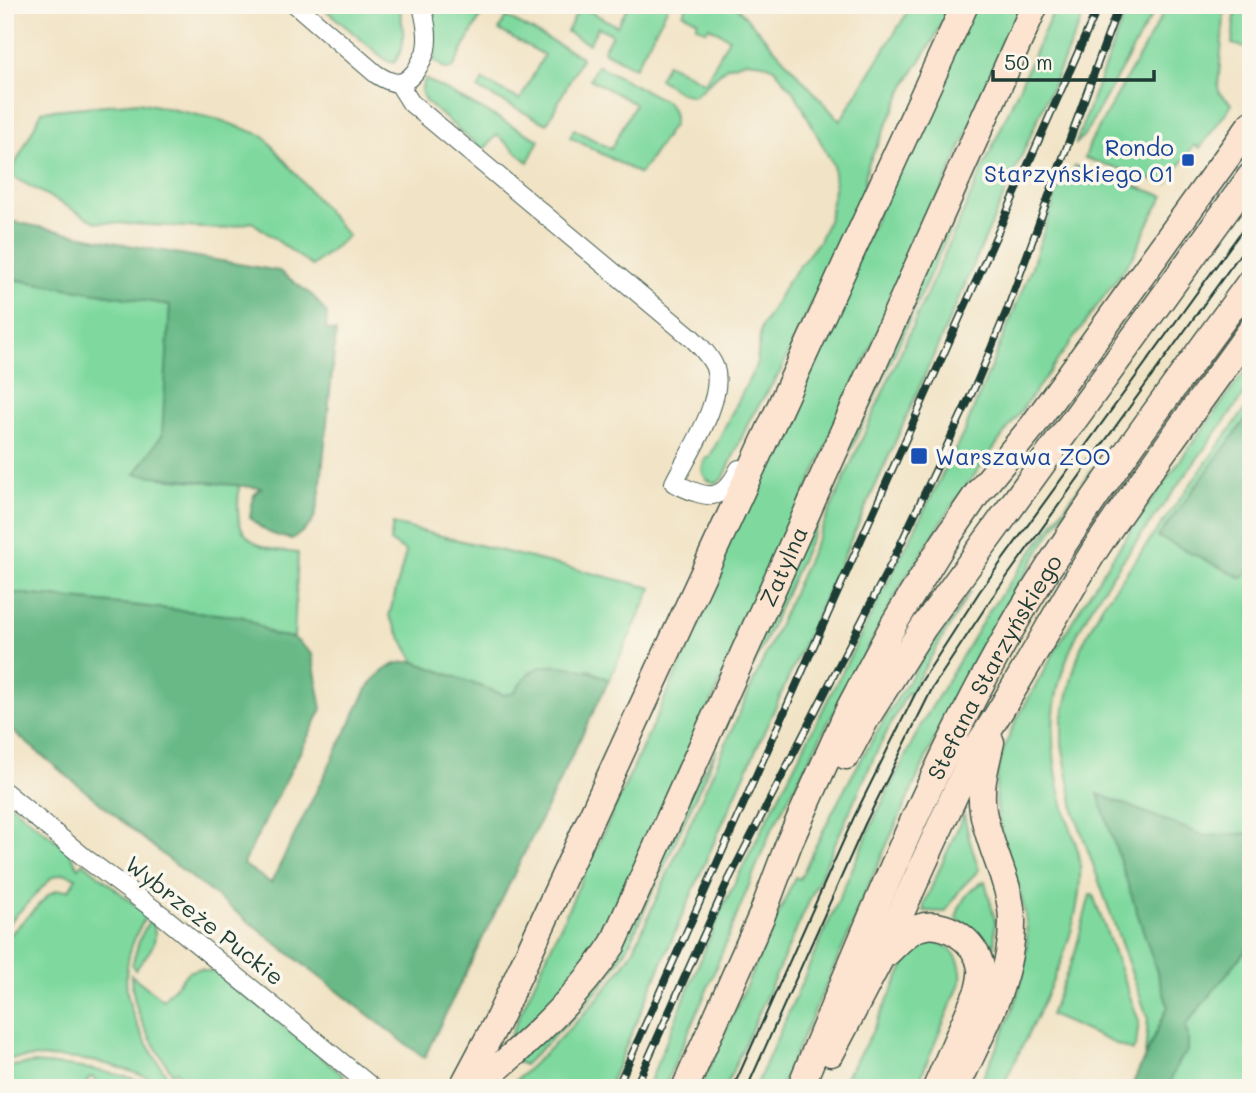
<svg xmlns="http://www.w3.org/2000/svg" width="1256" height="1093" viewBox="0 0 1256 1093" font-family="Mali,sans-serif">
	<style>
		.green { fill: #7fd99f; stroke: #4f8b6a; stroke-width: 2 }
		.forest { fill: #67b986; stroke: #437b5d; stroke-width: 2 }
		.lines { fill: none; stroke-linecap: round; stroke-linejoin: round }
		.minor-casing { stroke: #3e564a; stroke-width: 20 }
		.secondary-casing { stroke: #3e564a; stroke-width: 29 }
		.minor { stroke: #fff; stroke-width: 18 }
		.secondary { stroke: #fde4d1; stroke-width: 26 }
		.tram { stroke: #1f3d34; stroke-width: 2 }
		.rail-casing { stroke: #1f3d34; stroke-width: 8 }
		.rail { stroke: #fbf7ec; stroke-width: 5; stroke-dasharray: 16; stroke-linecap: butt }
		.transit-dot { fill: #1a4fb4; stroke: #fbf7ec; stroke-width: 2.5 }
		.labels { text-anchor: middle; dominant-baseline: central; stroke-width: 7; stroke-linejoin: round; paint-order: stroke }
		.transit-label { font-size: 23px; fill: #164399; stroke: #fbf7ec; text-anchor: end }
		.street-label { font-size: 23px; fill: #1f3d34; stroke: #fbf7ec }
	</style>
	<rect width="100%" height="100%" fill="#fbf7ec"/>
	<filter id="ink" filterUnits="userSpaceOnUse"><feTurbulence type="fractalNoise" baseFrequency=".0143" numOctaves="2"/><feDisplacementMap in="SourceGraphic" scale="14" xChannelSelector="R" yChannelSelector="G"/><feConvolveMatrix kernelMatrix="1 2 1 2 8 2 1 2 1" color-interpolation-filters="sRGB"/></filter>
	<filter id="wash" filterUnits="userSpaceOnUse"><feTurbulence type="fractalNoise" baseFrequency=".00686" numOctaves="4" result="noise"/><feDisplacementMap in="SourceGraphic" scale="28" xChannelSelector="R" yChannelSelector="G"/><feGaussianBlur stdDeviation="1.57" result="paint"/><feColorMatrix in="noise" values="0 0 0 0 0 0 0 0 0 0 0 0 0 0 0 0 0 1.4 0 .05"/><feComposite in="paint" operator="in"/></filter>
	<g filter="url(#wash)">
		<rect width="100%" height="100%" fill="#f1e3c5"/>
		<path class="green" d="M 320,5 L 399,5 C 403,26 408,45 394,63 L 387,61 Z
			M 430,5 L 486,6 L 453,68 L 446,69 L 434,61 L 436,42 Z
			M 629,5 L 669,5 L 635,68 L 603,51 L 612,34 L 598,27 L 589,44 L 567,32 L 580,6 L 617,26 Z
			M 688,5 L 735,5 L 840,121 L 912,5 L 950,5 L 934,39 L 907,82 L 872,156 L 867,167 L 863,194 L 780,372 L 750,419 L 724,477 L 717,483 C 702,481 699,470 706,458 L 709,458 L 754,370 L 757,362 L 761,328 L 788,281 L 819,241 L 829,219 L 835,184 L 833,165 L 796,95 L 774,68 L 763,63 L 746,61 L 727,67 L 699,92 L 693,96 L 681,93 L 659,79 L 667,63 L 705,83 L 729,38 L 709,27 L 706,31 L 696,26 L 698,21 L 683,13 Z
			M 974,5 L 1025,5 L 612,924 L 587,969 L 505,1047 L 722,574 L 714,570 Z
			M 1056,5 L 1088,5 L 902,427 L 711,849 L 608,1088 L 508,1088 C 553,1045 600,1004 633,951 Z
			M 1128,5 L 1142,5 L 1153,13 L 1085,134 L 1075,145 Z
			M 1168,5 L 1225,5 L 1218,87 L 1220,94 L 1232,104 L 1200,148 L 1194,145 L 1167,184 L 1085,158 L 1090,143 Z
			M 1236,5 L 1249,5 L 1251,43 L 1244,47 L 1232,44 Z
			M 506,17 L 582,57 L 547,124 L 478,89 L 483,80 L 520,100 L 544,55 L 499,30 Z
			M 597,65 L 667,102 C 673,109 676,116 673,125 L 640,174 L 570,137 L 574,129 L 611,149 L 635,104 L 590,79 Z
			M 425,79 L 539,140 L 528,162 L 497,135 L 483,150 L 425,101 L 421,91 Z
			M 139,102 L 220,120 L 264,136 L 348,236 L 312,266 L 252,222 L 222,229 L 96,222 L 13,177 L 13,169 L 42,111 Z
			M 1075,166 L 1164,196 L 1151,218 L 1134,255 L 949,510 L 900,587 L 770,833 L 706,992 L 664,1088 L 647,1088 L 722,908 L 965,430 L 1031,269 L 1063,174 L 1071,177 Z
			M 975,173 L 944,243 L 752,669 L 757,638 L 950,210 Z
			M 5,278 L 170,305 L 161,478 L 239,485 C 239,496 236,514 240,524 C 248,548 277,551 298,553 L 294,638 L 275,635 L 244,617 L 5,592 Z
			M 1251,363 L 1251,385 C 1218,430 1186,474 1154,518 C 1115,571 1073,623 1058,688 C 1049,728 1053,769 1064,808 C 1069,827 1079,845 1080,864 C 1084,940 1032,1021 1002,1088 L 978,1088 C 1004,1030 1040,967 1022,901 C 1012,861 991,819 997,777 C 1003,738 1025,705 1044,671 C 1103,562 1178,463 1251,363 Z
			M 1251,401 L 1251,1088 L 1131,1088 L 1145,1056 L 1148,1019 L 1075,814 L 1062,744 L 1062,720 L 1073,673 L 1081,647 L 1102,606 Z
			M 1093,468 L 1041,548 L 988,636 L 943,721 L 855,915 L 857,916 L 780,1088 L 755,1088 L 877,813 L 921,725 L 989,611 Z
			M 393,524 L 652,588 L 609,680 L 590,670 L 530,672 L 514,693 L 504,695 L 415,662 L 389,616 L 406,552 L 390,541 Z
			M 971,590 L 909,694 L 907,693 L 875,755 L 725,1088 L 700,1088 L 795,877 L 800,879 C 846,778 905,680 971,590 Z
			M 717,749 L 628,947 C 601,994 563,1028 524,1065 L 516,1061 L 577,1003 L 687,796 Z
			M 5,800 L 69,851 L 78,867 L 83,862 L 147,915 C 107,978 130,1021 168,1077 L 167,1084 C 148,1078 129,1070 110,1065 C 76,1056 40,1056 5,1059 L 5,940 L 48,895 L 57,890 L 69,890 L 76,878 L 64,873 L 52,877 L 5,927 Z
			M 964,814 L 969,838 L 979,870 L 962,887 L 945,912 L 924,911 L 924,904 Z
			M 985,881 L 995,920 L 994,981 L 979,935 L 956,918 C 961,900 968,890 985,881 Z
			M 1090,895 L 1093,895 L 1139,1021 L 1136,1045 L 1132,1051 L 1050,1015 L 1074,956 Z
			M 150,919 C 163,940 148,954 135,970 L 132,965 L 140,938 Z
			M 931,942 C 953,943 963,962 961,981 L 916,1088 L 839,1088 L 868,1040 L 912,950 Z
			M 198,969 L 218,972 L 344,1076 L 335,1088 L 188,1088 L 177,1071 L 172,1073 C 150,1038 134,1019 131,975 L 163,1000 L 188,972 Z
			M 35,1063 C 79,1067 119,1071 161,1088 L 141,1088 L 139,1083 L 134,1088 L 104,1088 L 92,1077 L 88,1079 L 84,1088 L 5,1088 L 5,1067 Z"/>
		<path class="forest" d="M 5,220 L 128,245 L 279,271 L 313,296 L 327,314 L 326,330 L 336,332 L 320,492 C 315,519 316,524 292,539 C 273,536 262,531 250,517 L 254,495 L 261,488 L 135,474 L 162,435 L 170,305 L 5,278 Z
			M 1251,412 L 1251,568 L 1242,578 L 1158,537 Z
			M 5,592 L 244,617 L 274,635 L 294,638 L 312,654 L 322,709 L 243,864 L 271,883 L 367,689 C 380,672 392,660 415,662 L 504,695 L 514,693 C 519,686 525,675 532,671 C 552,659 590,670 609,680 L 424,1058 L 173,863 L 5,725 Z
			M 1098,794 L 1205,836 L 1251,833 L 1251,944 L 1185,1026 L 1188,1036 L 1188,1051 L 1178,1062 L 1168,1088 L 1131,1088 L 1168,1006 Z"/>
	</g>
	<g filter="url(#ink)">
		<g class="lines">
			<g class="minor-casing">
				<path id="minor" d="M 296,5 L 376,74 C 393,85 404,88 417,69 C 420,63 425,56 426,49 C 429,35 425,19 422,5
					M 399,84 L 411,103 L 692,338 C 701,347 711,357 715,368 C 725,400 688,454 674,483 C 705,497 721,506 739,469
					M 5,792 L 85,858 L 163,916 L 373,1088"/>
			</g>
			<g class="secondary-casing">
				<g id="secondary">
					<path d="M 846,756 L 867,717 L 923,628 L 1251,176"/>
					<path d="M 887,953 C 897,944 905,933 918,928 C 944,918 977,941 981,968 C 982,976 980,983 978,991 L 936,1088"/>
					<path d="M 831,1053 L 879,961 L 975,750 C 1018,687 1052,618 1093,553 C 1143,477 1198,404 1251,330"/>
					<path d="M 462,1088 L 497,1022 L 965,5"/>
					<path id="s1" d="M 473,1088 C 525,1047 576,1000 613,944 L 1035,5"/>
					<path d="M 685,1088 L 762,915 L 789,843 L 850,707 L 895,622 L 943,544 L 977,494 L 1032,427 L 1251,124"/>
					<path id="s2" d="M 800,1088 C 867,927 932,762 1021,612 C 1090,497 1172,390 1251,281"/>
					<path d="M 956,1088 C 980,1035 1013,980 1012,920 C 1011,882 989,848 983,811 C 979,787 986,765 991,742"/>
				</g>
			</g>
			<use href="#minor" class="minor"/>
			<use href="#secondary" class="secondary"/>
			<path class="tram" d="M 733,1088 L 854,817 L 921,682 L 980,591 L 1251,218
				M 747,1088 L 865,824 L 933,687 L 993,596 L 1251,239"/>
			<g class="rail-casing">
				<path id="rail" d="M 617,1088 L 1099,5
					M 635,1088 L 727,883 L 894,558 L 977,382 L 1007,310 L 1119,5"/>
			</g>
			<use href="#rail" class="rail"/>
		</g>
	</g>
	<g class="transit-dot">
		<rect x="1181" y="153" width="14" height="14" rx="3.5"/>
		<rect x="910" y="447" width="18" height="18" rx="3.5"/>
	</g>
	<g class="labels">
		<g class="transit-label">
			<text x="1174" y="147">Rondo<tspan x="1174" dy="26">Starzyńskiego 01</tspan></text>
			<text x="935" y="456" text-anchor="start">Warszawa ZOO</text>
		</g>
		<g class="street-label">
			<text stroke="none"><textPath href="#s1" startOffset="616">Zatylna</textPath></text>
			<text stroke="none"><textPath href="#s2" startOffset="464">Stefana Starzyńskiego</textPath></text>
			<text transform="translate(205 920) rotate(38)">Wybrzeże Puckie</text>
		</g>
	</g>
	<rect width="1256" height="1093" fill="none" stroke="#fbf7ec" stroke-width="28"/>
	<path d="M993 70v10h161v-10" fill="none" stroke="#1f3d34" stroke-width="3.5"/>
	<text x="1004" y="70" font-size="21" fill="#1f3d34" stroke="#fbf7ec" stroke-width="5" paint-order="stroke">50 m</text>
</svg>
